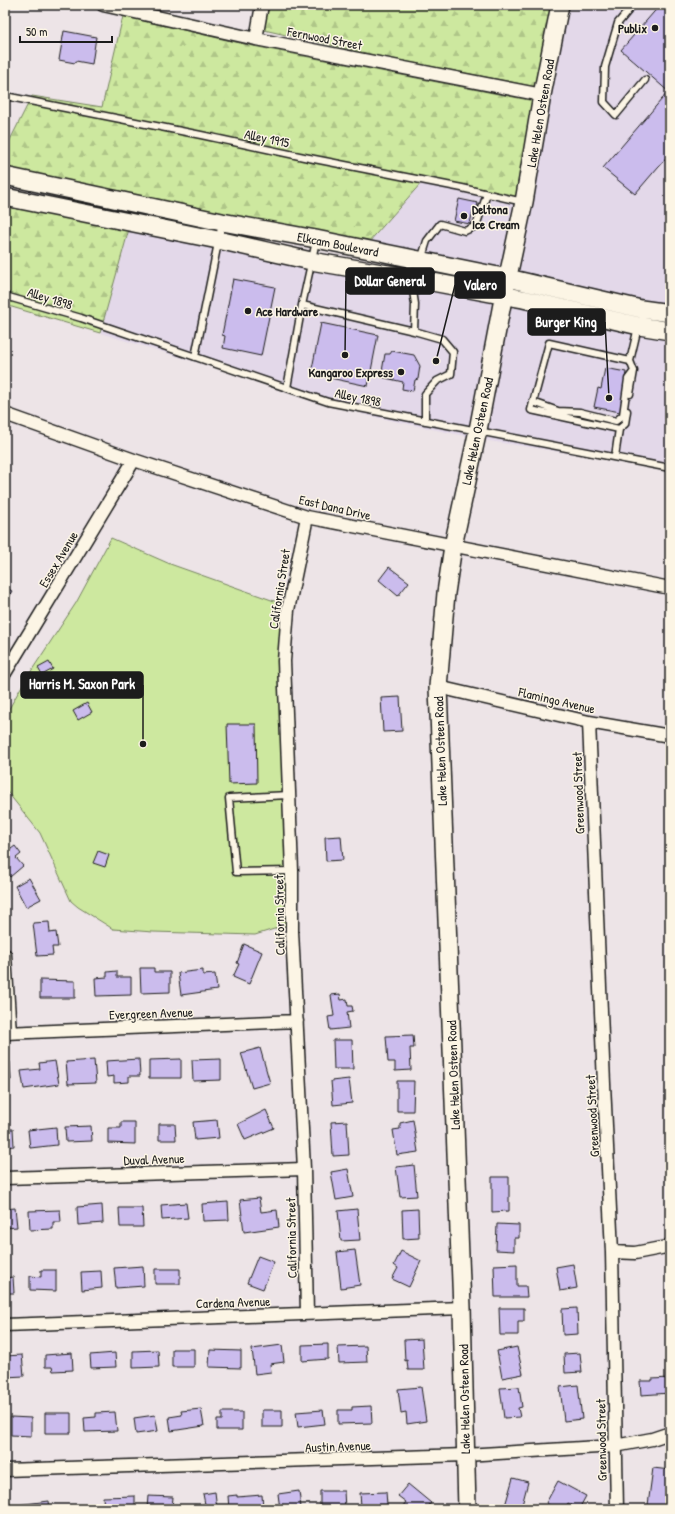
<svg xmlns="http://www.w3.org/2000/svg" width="675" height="1514" viewBox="0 0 675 1514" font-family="'Patrick Hand',sans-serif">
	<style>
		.built { fill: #e3d8e9 }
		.green { fill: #cde89f; stroke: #74825e }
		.forest { fill: url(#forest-firs); stroke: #74825e }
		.building { fill: #cbbced; stroke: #1c1c1c }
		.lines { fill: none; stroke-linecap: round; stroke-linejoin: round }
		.lane-casing { stroke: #1c1c1c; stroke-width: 9 }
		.street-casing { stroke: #1c1c1c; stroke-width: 15 }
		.secondary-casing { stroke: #1c1c1c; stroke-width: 20 }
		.lane { stroke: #fcf5e5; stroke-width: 6 }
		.street { stroke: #fcf5e5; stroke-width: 12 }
		.secondary { stroke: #fcf5e5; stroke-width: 17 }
		.poi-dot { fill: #1c1c1c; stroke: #fcf5e5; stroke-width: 1.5 }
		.labels { text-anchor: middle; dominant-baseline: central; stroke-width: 3; stroke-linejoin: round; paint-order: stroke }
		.poi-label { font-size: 13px; font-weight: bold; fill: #1c1c1c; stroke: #fcf5e5; text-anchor: end }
		.street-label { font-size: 13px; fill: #1c1c1c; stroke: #fcf5e5 }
		.leader { fill: none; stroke: #1c1c1c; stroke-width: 1.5 }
		.callout-dot { fill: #1c1c1c; stroke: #fcf5e5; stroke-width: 1.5 }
		.callout { fill: #1c1c1c; stroke: #1c1c1c; stroke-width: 1.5 }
		.callout-label { font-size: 14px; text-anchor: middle; font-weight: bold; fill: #fff }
	</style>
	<defs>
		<pattern id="forest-firs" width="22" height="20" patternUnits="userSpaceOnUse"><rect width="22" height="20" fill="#cde89f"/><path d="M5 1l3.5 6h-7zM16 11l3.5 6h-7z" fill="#afc688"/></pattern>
	</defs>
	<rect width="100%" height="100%" fill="#ede4e7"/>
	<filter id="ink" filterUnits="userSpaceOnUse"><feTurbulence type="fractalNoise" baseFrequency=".025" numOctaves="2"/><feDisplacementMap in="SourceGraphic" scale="8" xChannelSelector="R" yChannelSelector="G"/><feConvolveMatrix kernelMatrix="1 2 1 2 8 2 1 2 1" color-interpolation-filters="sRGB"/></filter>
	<g filter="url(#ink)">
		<path class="built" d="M 567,5 L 670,5 L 670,307 L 643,302 L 516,273 Z
			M 422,182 L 518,200 L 503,270 L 368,243 Z
			M 129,229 L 496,302 L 470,437 L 361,414 L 361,412 L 100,333 Z
			M 509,304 L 670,338 L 670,469 L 483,440 Z"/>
		<path class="green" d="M 111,538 L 170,564 L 280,603 L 280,697 L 287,925 L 255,935 L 153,932 L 113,929 L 78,907 L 71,901 L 40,833 L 5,789 L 5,716 L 24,682 L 76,603 Z"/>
		<path class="forest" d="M 269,5 L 554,5 L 537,87 L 388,58 L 264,30 Z
			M 123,16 L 248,45 L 534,101 L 518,200 L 422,182 L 368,243 L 224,215 L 5,169 L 8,144 L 32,96 L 102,107 Z
			M 5,204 L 129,229 L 100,333 L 5,305 Z"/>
		<path class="building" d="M 660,5 L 670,5 L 670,93 L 621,50 Z
			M 64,31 L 96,37 L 92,64 L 76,61 L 75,63 L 59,60 Z
			M 668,92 L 670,93 L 670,153 L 635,194 L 603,168 Z
			M 459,199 L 478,203 L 476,211 L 473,210 L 470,224 L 454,221 Z
			M 233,279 L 275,287 L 261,356 L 223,348 L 225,336 L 222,335 Z
			M 321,323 L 378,335 L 368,386 L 311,374 Z
			M 392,351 L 414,355 L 420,366 L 418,379 L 415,380 L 413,391 L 402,389 L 403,382 L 381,377 L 385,354 L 390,354 Z
			M 605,368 L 626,372 L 620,412 L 594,407 L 598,388 L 601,389 Z
			M 389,567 L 409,582 L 398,596 L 379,580 Z
			M 5,587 L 12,591 L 5,602 Z
			M 49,662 L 53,669 L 42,675 L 38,668 Z
			M 400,697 L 402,731 L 383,732 L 381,698 Z
			M 87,703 L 92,712 L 78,720 L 73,711 Z
			M 227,724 L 256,724 L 257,783 L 229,784 Z
			M 341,836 L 343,860 L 326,861 L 325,837 Z
			M 5,842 L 11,849 L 15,846 L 21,854 L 16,858 L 23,866 L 10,877 L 5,871 Z
			M 98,851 L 109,855 L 105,867 L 93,863 Z
			M 29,878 L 41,899 L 26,907 L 15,886 Z
			M 49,922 L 50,933 L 56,932 L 58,947 L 52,947 L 53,955 L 37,956 L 33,923 Z
			M 244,944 L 262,952 L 249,984 L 233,977 L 239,964 L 237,963 Z
			M 140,968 L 154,968 L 154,972 L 170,972 L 170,992 L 141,993 Z
			M 203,970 L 203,975 L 215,974 L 217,990 L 181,995 L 178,973 Z
			M 117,971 L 117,977 L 131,977 L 131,995 L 96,996 L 95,978 L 107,977 L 107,972 Z
			M 40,980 L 75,981 L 75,998 L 40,998 Z
			M 340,994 L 341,1000 L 347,999 L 348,1006 L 352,1006 L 353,1011 L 347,1012 L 349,1028 L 330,1030 L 328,1017 L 334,1016 L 331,995 Z
			M 413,1035 L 414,1048 L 410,1048 L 411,1070 L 395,1071 L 395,1062 L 388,1062 L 386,1036 Z
			M 333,1040 L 352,1040 L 353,1069 L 334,1069 Z
			M 260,1048 L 270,1083 L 252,1088 L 241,1053 Z
			M 139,1059 L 140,1076 L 129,1076 L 129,1082 L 114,1083 L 114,1076 L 107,1077 L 106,1061 Z
			M 181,1059 L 181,1078 L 149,1078 L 149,1060 Z
			M 221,1059 L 221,1080 L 193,1081 L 192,1060 Z
			M 94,1060 L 96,1083 L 68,1084 L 66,1062 Z
			M 55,1061 L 59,1084 L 24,1089 L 21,1071 L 40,1069 L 39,1063 Z
			M 10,1062 L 11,1080 L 5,1080 L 5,1063 Z
			M 349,1079 L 352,1103 L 333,1105 L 331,1081 Z
			M 397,1081 L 414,1081 L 413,1111 L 397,1111 Z
			M 266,1110 L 274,1128 L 245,1140 L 238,1124 Z
			M 217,1120 L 219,1138 L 195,1140 L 193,1122 Z
			M 413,1120 L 418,1152 L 397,1155 L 393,1130 L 400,1129 L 400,1123 Z
			M 347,1121 L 349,1155 L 333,1156 L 331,1122 Z
			M 121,1122 L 135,1122 L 135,1144 L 108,1143 L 108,1128 L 121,1128 Z
			M 159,1124 L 175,1124 L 176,1140 L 159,1140 Z
			M 91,1126 L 92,1141 L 66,1142 L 65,1127 Z
			M 56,1127 L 57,1145 L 30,1148 L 28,1130 Z
			M 5,1129 L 13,1129 L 14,1146 L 5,1147 Z
			M 414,1165 L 417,1196 L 400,1197 L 396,1167 Z
			M 348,1169 L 353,1197 L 336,1200 L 331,1172 Z
			M 492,1177 L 509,1177 L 509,1211 L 492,1212 Z
			M 259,1198 L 261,1212 L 277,1210 L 279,1227 L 244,1232 L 240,1200 Z
			M 228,1202 L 229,1220 L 203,1221 L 202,1204 Z
			M 186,1203 L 188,1218 L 162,1220 L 161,1205 Z
			M 102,1205 L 103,1223 L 78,1225 L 77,1207 Z
			M 15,1208 L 17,1227 L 5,1228 L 5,1209 Z
			M 119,1208 L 142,1208 L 143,1227 L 120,1227 Z
			M 357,1209 L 360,1240 L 341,1241 L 338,1211 Z
			M 418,1209 L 419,1238 L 403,1239 L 402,1210 Z
			M 60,1210 L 61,1222 L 53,1222 L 53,1229 L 30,1230 L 29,1211 Z
			M 497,1224 L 519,1225 L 519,1238 L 514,1238 L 514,1251 L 496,1250 Z
			M 355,1250 L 360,1285 L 341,1288 L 337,1252 Z
			M 401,1251 L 421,1261 L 409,1287 L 392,1279 L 398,1268 L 394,1265 Z
			M 258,1256 L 274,1262 L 263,1289 L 247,1283 Z
			M 517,1264 L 517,1286 L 526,1286 L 527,1297 L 495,1297 L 494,1265 Z
			M 573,1264 L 577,1288 L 560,1291 L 556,1267 Z
			M 143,1266 L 144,1286 L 116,1288 L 114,1268 Z
			M 155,1269 L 180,1269 L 180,1284 L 155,1284 Z
			M 41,1270 L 56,1270 L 56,1291 L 30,1290 L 30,1276 L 41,1277 Z
			M 101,1271 L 102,1288 L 82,1290 L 81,1272 Z
			M 13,1277 L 14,1293 L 5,1293 L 5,1278 Z
			M 499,1308 L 524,1308 L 524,1321 L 518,1321 L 518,1335 L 500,1335 Z
			M 577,1308 L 578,1334 L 563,1335 L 562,1309 Z
			M 422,1339 L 424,1370 L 408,1370 L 407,1360 L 405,1361 L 404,1340 Z
			M 328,1344 L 328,1359 L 302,1361 L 302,1345 Z
			M 282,1345 L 284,1362 L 270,1364 L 271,1372 L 255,1374 L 252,1349 Z
			M 366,1346 L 367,1362 L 339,1363 L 338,1347 Z
			M 517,1347 L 523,1374 L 502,1378 L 497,1351 Z
			M 172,1349 L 194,1349 L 194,1367 L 172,1367 Z
			M 158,1350 L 159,1367 L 133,1368 L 133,1351 Z
			M 210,1350 L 241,1351 L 241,1368 L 209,1367 Z
			M 72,1353 L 73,1370 L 53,1371 L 52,1367 L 45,1367 L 45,1355 Z
			M 115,1353 L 116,1367 L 91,1368 L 90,1355 Z
			M 580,1353 L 582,1372 L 565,1373 L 564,1354 Z
			M 22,1355 L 24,1376 L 5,1377 L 5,1356 Z
			M 670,1378 L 670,1393 L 641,1395 L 640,1381 L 652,1381 L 652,1379 Z
			M 578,1385 L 582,1419 L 564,1421 L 560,1387 Z
			M 421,1387 L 426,1421 L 407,1424 L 406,1412 L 401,1413 L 398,1389 Z
			M 519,1387 L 522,1407 L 518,1408 L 520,1417 L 504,1418 L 500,1388 Z
			M 371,1406 L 372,1423 L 338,1424 L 338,1410 L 352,1410 L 352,1407 Z
			M 201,1409 L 204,1426 L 171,1431 L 169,1417 L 182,1415 L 181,1411 Z
			M 262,1410 L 282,1410 L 282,1427 L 262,1427 Z
			M 323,1410 L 325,1424 L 298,1427 L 296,1412 Z
			M 115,1412 L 117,1431 L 85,1432 L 84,1418 L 96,1417 L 96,1413 Z
			M 222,1412 L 242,1412 L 242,1430 L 217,1430 L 217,1420 L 222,1420 Z
			M 45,1413 L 71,1413 L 71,1433 L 45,1433 Z
			M 155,1415 L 158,1431 L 136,1434 L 134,1418 Z
			M 11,1417 L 31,1418 L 31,1436 L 11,1435 Z
			M 653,1468 L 670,1470 L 666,1507 L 648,1505 Z
			M 513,1478 L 528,1482 L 521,1509 L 504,1509 Z
			M 558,1481 L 586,1496 L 579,1509 L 568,1503 L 565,1509 L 556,1509 L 546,1503 Z
			M 408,1484 L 431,1503 L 426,1509 L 406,1509 L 403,1506 L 406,1502 L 398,1496 Z
			M 299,1491 L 301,1508 L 280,1509 L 278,1494 Z
			M 320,1491 L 344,1491 L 345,1509 L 320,1509 Z
			M 215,1492 L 217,1509 L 188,1509 L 188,1506 L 205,1504 L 203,1494 Z
			M 386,1492 L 387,1505 L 361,1506 L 360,1493 Z
			M 237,1495 L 237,1497 L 262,1495 L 263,1508 L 229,1509 L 228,1496 Z
			M 135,1496 L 135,1509 L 104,1509 L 103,1497 Z
			M 148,1496 L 173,1497 L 172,1507 L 168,1506 L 168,1509 L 147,1509 Z
			M 49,1501 L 50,1509 L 18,1509 L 17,1505 Z"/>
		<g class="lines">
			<g class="lane-casing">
				<path id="lane" d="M 633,5 L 618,23 L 605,67 L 604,102 L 616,115 L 645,80
					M 5,96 L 201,135 L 304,157 L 462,188 L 523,202
					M 408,259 L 415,304 L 414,331
					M 421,260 L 427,241 L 440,224 L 465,231 L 476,226 L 487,194
					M 5,296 L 81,318 L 328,402 L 670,468
					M 302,305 L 414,331 L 442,339 L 453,352 L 451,374 L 437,381 L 425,394 L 425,421
					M 195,357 L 222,223
					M 287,388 L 302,305 L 316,241
					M 630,394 L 634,371 L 630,361
					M 533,402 L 558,411 L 580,412 L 616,421 L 623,415 L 628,379 L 634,371
					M 619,429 L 625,424 L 627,411
					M 615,457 L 619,429 L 531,410 L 549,343 L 630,361 L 638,327
					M 289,795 L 229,798 L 236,872 L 292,871"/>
			</g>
			<g class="street-casing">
				<path id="street" d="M 103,5 L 256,39 L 542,95
					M 256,39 L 262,5
					M 5,414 L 134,460 L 307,517 L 670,588
					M 307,517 L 288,610 L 284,661 L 292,871 L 292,931 L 304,1169 L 307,1314
					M 5,673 L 134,460
					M 438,687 L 589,722 L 670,736
					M 589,722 L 604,1084 L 612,1252 L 617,1509
					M 5,955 L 10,1033
					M 5,1033 L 297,1021
					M 5,1178 L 304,1169
					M 612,1252 L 635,1253 L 666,1247 L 670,1245
					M 5,1325 L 462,1308
					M 5,1470 L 465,1455 L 615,1446 L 652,1439 L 670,1433"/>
			</g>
			<g class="secondary-casing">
				<path id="secondary" d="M 5,176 L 222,222 L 316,239 L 508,278 L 641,309 L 670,313
					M 5,197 L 218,240 L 311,261 L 411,278 L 523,299 L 639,326 L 670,331
					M 467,1509 L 462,1308 L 438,687 L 446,593 L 453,546 L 478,430 L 502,304 L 524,202 L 542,95 L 560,5"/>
			</g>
			<use href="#lane" class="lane"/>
			<use href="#street" class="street"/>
			<use href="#secondary" class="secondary"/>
		</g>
	</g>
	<g class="poi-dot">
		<circle cx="655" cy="28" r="4"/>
		<circle cx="464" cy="216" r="4"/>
		<circle cx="248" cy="311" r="4"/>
		<circle cx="401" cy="372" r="4"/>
	</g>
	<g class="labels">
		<g class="poi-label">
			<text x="647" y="28">Publix</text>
			<text x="472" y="209" text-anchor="start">Deltona<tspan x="472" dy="15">Ice Cream</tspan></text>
			<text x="256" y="311" text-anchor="start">Ace Hardware</text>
			<text x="393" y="372">Kangaroo Express</text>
		</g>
		<g class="street-label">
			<text transform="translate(325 38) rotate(11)">Fernwood Street</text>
			<text transform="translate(540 113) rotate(-80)">Lake Helen Osteen Road</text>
			<text transform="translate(267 138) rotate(12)">Alley 1915</text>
			<text transform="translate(338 244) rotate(11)">Elkcam Boulevard</text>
			<text transform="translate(50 298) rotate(17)">Alley 1898</text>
			<text transform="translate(358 397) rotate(12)">Alley 1898</text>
			<text transform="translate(477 431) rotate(-78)">Lake Helen Osteen Road</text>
			<text transform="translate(335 507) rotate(13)">East Dana Drive</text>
			<text transform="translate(58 559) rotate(-59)">Essex Avenue</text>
			<text transform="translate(279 589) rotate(-81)">California Street</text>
			<text transform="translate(557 700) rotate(13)">Flamingo Avenue</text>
			<text transform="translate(440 751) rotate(-92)">Lake Helen Osteen Road</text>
			<text transform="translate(578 793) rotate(-92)">Greenwood Street</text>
			<text transform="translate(279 915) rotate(-91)">California Street</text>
			<text transform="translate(151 1013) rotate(-2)">Evergreen Avenue</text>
			<text transform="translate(453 1075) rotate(-92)">Lake Helen Osteen Road</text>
			<text transform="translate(592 1116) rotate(-93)">Greenwood Street</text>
			<text transform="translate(154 1159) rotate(-2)">Duval Avenue</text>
			<text transform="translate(291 1238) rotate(-91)">California Street</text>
			<text transform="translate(233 1302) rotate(-2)">Cardena Avenue</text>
			<text transform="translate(464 1399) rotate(-91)">Lake Helen Osteen Road</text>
			<text transform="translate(601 1440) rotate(-91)">Greenwood Street</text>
			<text transform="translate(338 1446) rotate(-2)">Austin Avenue</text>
		</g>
	</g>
	<path class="leader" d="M345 355L346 281M436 361L455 285M609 398L605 322M143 744L143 685"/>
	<g class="callout-dot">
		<circle cx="345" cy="355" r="4"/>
		<circle cx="436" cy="361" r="4"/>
		<circle cx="609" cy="398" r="4"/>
		<circle cx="143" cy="744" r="4"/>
	</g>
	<g class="callout">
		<rect x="346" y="268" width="88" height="26" rx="4"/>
		<rect x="455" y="272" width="50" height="26" rx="4"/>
		<rect x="528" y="309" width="77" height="26" rx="4"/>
		<rect x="21" y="672" width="122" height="26" rx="4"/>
	</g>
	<g class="callout-label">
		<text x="390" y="286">Dollar General</text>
		<text x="480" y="290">Valero</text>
		<text x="566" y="327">Burger King</text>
		<text x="82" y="689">Harris M. Saxon Park</text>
	</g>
	<rect width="675" height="1514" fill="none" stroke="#fcf5e5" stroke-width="20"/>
	<rect x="10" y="10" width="655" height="1494" fill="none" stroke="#1c1c1c" stroke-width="1.5" filter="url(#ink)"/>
	<path d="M20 36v6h92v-6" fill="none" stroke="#1c1c1c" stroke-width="2"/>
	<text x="26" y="36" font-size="12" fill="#1c1c1c" stroke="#fcf5e5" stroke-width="3" paint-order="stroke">50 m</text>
</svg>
